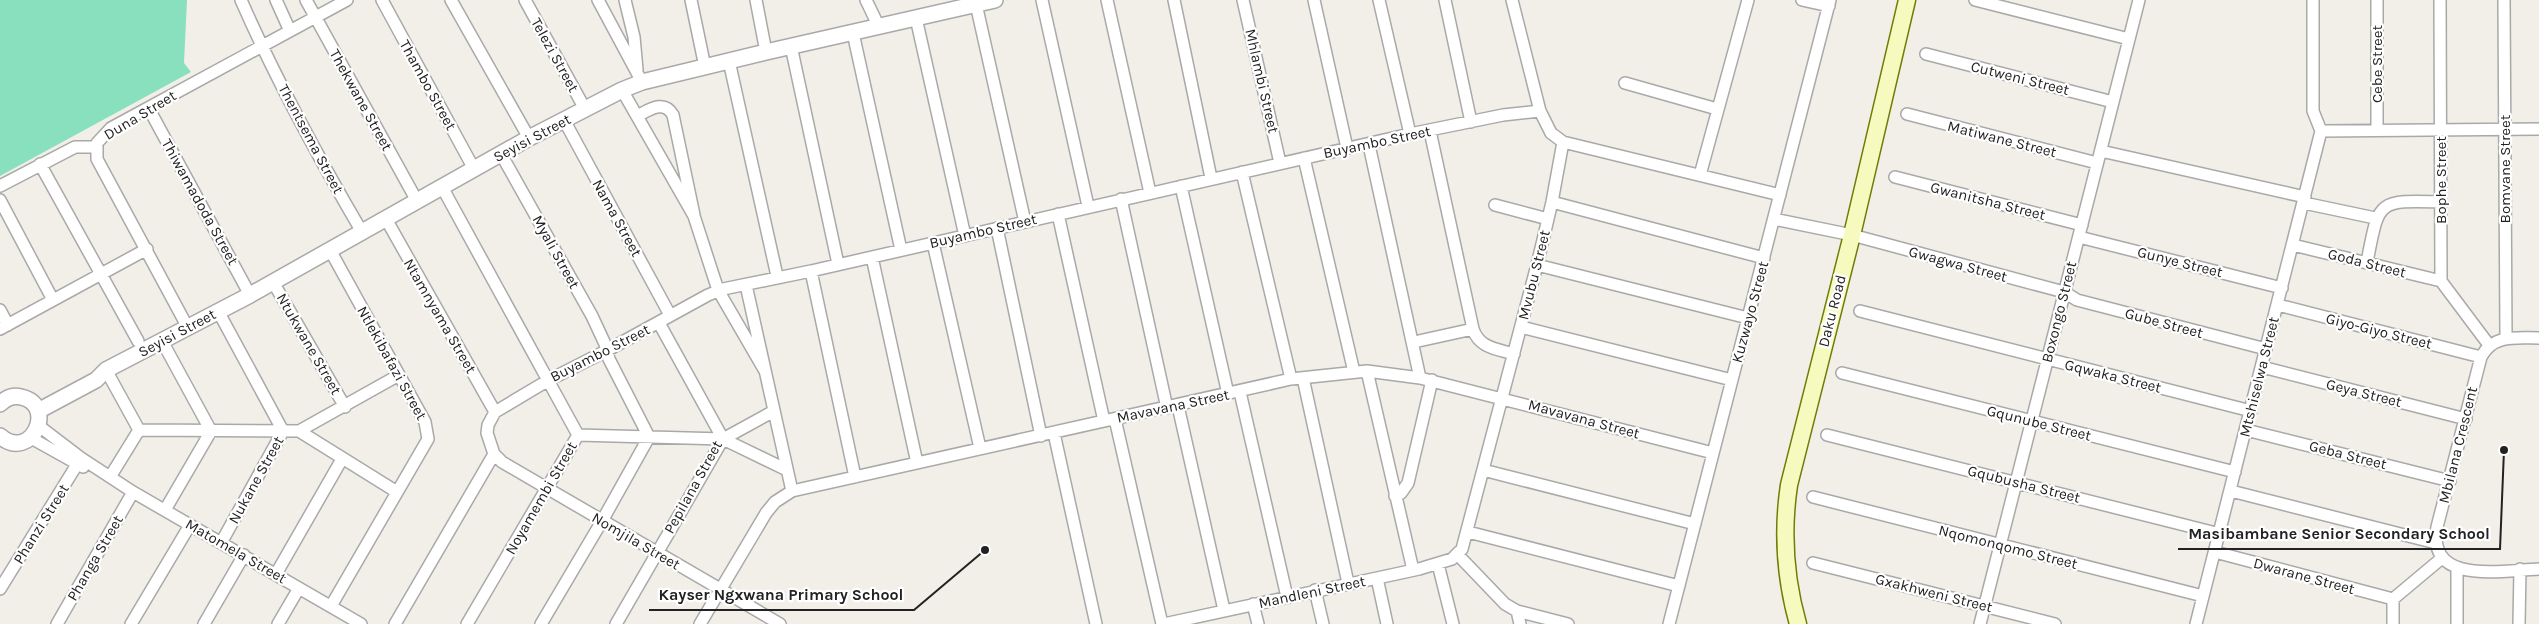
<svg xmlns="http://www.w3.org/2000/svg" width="2539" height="624" viewBox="0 0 2539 624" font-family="Karla,sans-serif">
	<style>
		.pitch { fill: #88e0be }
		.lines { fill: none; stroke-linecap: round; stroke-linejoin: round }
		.minor-casing { stroke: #a9a9a9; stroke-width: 14 }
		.tertiary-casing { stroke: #a9a9a9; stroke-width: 18 }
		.secondary-casing { stroke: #707d05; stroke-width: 19 }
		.minor { stroke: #fff; stroke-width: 11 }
		.tertiary { stroke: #fff; stroke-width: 15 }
		.secondary { stroke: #f7fabf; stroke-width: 16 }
		.labels { text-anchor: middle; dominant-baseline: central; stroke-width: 4.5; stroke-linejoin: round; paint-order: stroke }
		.street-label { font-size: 15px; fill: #222; stroke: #fff }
		.leader { fill: none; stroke: #222; stroke-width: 2 }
		.callout-dot { fill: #222; stroke: #fff; stroke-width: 2 }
		.callout-label { font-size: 16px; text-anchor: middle; font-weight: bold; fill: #222; stroke: #fff; stroke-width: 4.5; stroke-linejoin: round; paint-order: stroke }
	</style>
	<rect width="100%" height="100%" fill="#f2efe9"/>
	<path class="pitch" d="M 0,0 L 187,0 L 184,63 L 191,72 L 0,176 Z"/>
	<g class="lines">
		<g class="minor-casing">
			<path id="minor" d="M 241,0 C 276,80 318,157 362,232
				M 276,0 L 290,31
				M 306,0 L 417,201
				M 382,0 L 474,169
				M 451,0 L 529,138
				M 525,0 L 585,109
				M 598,0 L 642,82
				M 625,0 L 634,37 L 637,70
				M 691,0 L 705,67
				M 756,0 L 766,52
				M 866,0 L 879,27
				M 1042,0 L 1088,206
				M 1107,0 L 1150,193
				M 1174,0 L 1211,178
				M 1243,0 L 1280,163
				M 1314,0 L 1347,148
				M 1379,0 L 1410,134
				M 1445,0 L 1471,122
				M 1802,0 L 1829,6
				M 1975,0 L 2129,39
				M 2313,0 L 2313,111 L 2321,131
				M 2377,0 L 2377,129
				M 2440,0 L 2441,281 L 2489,345
				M 2504,0 L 2506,338
				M 976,4 L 1025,222
				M 916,18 L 965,236
				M 853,33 L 901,250
				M 791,46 L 838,264
				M 1926,54 L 2113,102
				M 729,61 L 777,276
				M 1625,83 L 1717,109
				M 622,90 L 694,216 L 718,290 L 765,371
				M 149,109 L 250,295
				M 1907,114 L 2097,163
				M 637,116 C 649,110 664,99 673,115 L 694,215
				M 564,120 L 670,315
				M 2321,131 L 2539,129
				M 1563,142 L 1780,195
				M 1369,145 L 1420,378
				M 2101,151 L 2305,197
				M 501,154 L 592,316 L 605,344 L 609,359 L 649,437 L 602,521 L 541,624
				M 1304,158 L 1354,372
				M 40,164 L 138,341
				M 1242,172 L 1291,379
				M 1700,175 L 1748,0
				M 1895,177 L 2082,225
				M 0,186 L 75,147 L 95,147
				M 1181,186 L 1228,394
				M 442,187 L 578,435
				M 1121,199 L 1167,408
				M 0,200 L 53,300
				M 1552,202 L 1764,258
				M 2304,203 L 2375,218
				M 1495,205 L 1548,219
				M 1058,214 L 1104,421
				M 386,219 L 495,412
				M 1774,219 L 1852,235 L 2064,292 L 2077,300 L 2266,349
				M 997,228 L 1041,436
				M 2079,237 L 2282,288
				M 933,243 L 980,448
				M 2293,245 L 2441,281
				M 330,250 L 425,422 L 428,439 L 331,606
				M 872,257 L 917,463
				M 2367,262 C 2379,201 2376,200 2440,202
				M 1537,265 L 1748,318
				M 811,271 L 855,477
				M 273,282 L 345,407
				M 746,285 L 792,491
				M 2278,305 L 2481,357
				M 0,310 L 8,325
				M 218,311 L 283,431 L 221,543
				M 1860,311 L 2251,411
				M 187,326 L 97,159 L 97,143 L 111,128 L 347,0
				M 1521,327 L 1732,380
				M 0,329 L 147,249
				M 1473,329 C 1479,348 1497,349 1514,354
				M 2539,338 C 2516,338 2493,334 2481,357 L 2437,527 C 2427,586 2502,570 2539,569
				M 162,341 L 211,431 L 165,510
				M 1414,342 L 1473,329 L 1430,131
				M 2262,367 L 2466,419
				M 106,370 L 139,430
				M 1367,371 L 1413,570
				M 1842,373 L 2235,472
				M 1303,378 L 1348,583
				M 1240,392 L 1287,597
				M 1178,406 L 1224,610
				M 1115,419 L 1162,624
				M 39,426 L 81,458 L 133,492 L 361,624
				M 139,430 L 299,431 L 399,375
				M 2246,430 L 2450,481
				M 299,431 L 397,492
				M 1054,433 L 1096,624
				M 578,435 L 723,439 L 787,470
				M 1827,435 L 2220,534
				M 31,438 L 83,467
				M 723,439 L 774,411
				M 1483,470 L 1695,524
				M 110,477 L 139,430
				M 2231,491 L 2436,543
				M 1395,496 L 1401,493 L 1408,483 L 1432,380
				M 1813,497 L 2203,596
				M 1468,532 L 1679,586
				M 2215,552 L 2393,599 L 2393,624
				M 1458,555 L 1505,604 L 1517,611 L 1520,624
				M 1813,563 L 2055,624
				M 1438,564 L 1453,624
				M 2457,568 L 2457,624
				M 276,574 L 342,459
				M 1377,578 L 1387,624
				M 0,589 L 81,458
				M 1315,590 L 1323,624
				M 2393,599 L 2442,558
				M 1253,604 L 1258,624
				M 1517,611 L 1568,624
				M 57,624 L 133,492
				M 131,624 L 190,525
				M 204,624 L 244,555
				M 278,624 L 299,588
				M 395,624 L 494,454
				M 467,624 L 578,435
				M 616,624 L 723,439 L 659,323
				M 700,624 L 766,513 L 775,502 L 792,491 L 1291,379 L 1367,371 L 1420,378 L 1713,453
				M 780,624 L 502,462 L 494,454 L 487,433 L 488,425 L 495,412 L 547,381 L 606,351 L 708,295 L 723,289 L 811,271 L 1410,134 L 1503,115 L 1540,111
				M 1164,624 L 1419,569 L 1452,559 L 1462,549 L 1537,265 L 1552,202 L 1563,142 L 1551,133 L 1540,111 L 1512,0
				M 1669,624 L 1830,0
				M 1980,624 L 2139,0
				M 2196,624 L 2321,131
				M 2519,624 L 2520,569"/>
		</g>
		<g class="tertiary-casing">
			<path id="tertiary" d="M 0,404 C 6,398 13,395 21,397 C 58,405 31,463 0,436
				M 38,411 L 96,380 L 106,370 L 250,295 L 529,138 L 622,90 L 642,82 L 766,52 L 995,0"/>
		</g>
		<g class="secondary-casing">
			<path id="secondary" d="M 1798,624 C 1785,578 1782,532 1789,485 L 1852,235 L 1907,0"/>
		</g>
		<use href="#minor" class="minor"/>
		<use href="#tertiary" class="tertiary"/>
		<use href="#secondary" class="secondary"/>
	</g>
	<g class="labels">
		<g class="street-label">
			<text transform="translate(555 55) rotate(61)">Telezi Street</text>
			<text transform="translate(2377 64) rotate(-90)">Cebe Street</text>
			<text transform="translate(2020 78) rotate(14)">Cutweni Street</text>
			<text transform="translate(1262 81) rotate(77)">Mhlambi Street</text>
			<text transform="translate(428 85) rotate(61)">Thambo Street</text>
			<text transform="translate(361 100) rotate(61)">Thekwane Street</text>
			<text transform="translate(140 115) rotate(-31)">Duna Street</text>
			<text transform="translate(532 138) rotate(-28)">Seyisi Street</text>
			<text transform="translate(311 139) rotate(62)">Thentsema Street</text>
			<text transform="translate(2002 139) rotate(14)">Matiwane Street</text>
			<text transform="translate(1377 142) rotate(-12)">Buyambo Street</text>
			<text transform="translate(2505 169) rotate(-90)">Bomvane Street</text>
			<text transform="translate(2441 180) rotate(-90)">Bophe Street</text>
			<text transform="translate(1988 201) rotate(14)">Gwanitsha Street</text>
			<text transform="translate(200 202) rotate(61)">Thiwamadoda Street</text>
			<text transform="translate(617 218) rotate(61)">Nama Street</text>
			<text transform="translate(983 231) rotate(-13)">Buyambo Street</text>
			<text transform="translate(556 252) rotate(61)">Myali Street</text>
			<text transform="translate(2180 262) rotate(14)">Gunye Street</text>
			<text transform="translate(2367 263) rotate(14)">Goda Street</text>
			<text transform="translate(1958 264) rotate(15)">Gwagwa Street</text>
			<text transform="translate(1534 275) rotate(-76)">Mvubu Street</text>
			<text transform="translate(1832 311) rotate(-76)">Daku Road</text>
			<text transform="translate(1750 312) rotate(-75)">Kuzwayo Street</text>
			<text transform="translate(2059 312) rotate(-76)">Boxongo Street</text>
			<text transform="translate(440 316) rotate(60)">Ntamnyama Street</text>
			<text transform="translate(2164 323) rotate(15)">Gube Street</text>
			<text transform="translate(2379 331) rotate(14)">Giyo-Giyo Street</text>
			<text transform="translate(177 333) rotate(-28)">Seyisi Street</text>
			<text transform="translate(309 344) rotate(60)">Ntukwane Street</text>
			<text transform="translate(600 353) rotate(-27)">Buyambo Street</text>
			<text transform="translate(392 363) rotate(61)">Ntlekibafazi Street</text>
			<text transform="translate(2113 376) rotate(14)">Gqwaka Street</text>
			<text transform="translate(2259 377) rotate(-76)">Mtshiselwa Street</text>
			<text transform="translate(2364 393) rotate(14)">Geya Street</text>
			<text transform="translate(1173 406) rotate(-12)">Mavavana Street</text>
			<text transform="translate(1584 419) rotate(15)">Mavavana Street</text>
			<text transform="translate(2039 423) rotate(14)">Gqunube Street</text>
			<text transform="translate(2458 445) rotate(-76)">Mbilana Crescent</text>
			<text transform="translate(2348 455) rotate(14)">Geba Street</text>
			<text transform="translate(256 480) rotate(-61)">Nukane Street</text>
			<text transform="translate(2024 484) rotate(14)">Gqubusha Street</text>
			<text transform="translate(693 487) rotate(-61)">Pepilana Street</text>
			<text transform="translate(541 498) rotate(-60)">Noyamembi Street</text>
			<text transform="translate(41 524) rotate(-58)">Phanzi Street</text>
			<text transform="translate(636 541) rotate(30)">Nomjila Street</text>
			<text transform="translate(2008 547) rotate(14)">Nqomonqomo Street</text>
			<text transform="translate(236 551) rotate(30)">Matomela Street</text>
			<text transform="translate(95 558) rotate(-60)">Phanga Street</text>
			<text transform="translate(2304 576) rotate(15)">Dwarane Street</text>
			<text transform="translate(1312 592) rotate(-12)">Mandleni Street</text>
			<text transform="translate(1934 593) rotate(14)">Gxakhweni Street</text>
		</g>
	</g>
	<path class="leader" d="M2504 450L2500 549H2178M985 550L914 610H649"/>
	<g class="callout-dot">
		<circle cx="2504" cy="450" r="5"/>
		<circle cx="985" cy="550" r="5"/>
	</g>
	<g class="callout-label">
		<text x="2339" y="539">Masibambane Senior Secondary School</text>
		<text x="781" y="600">Kayser Ngxwana Primary School</text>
	</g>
</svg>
